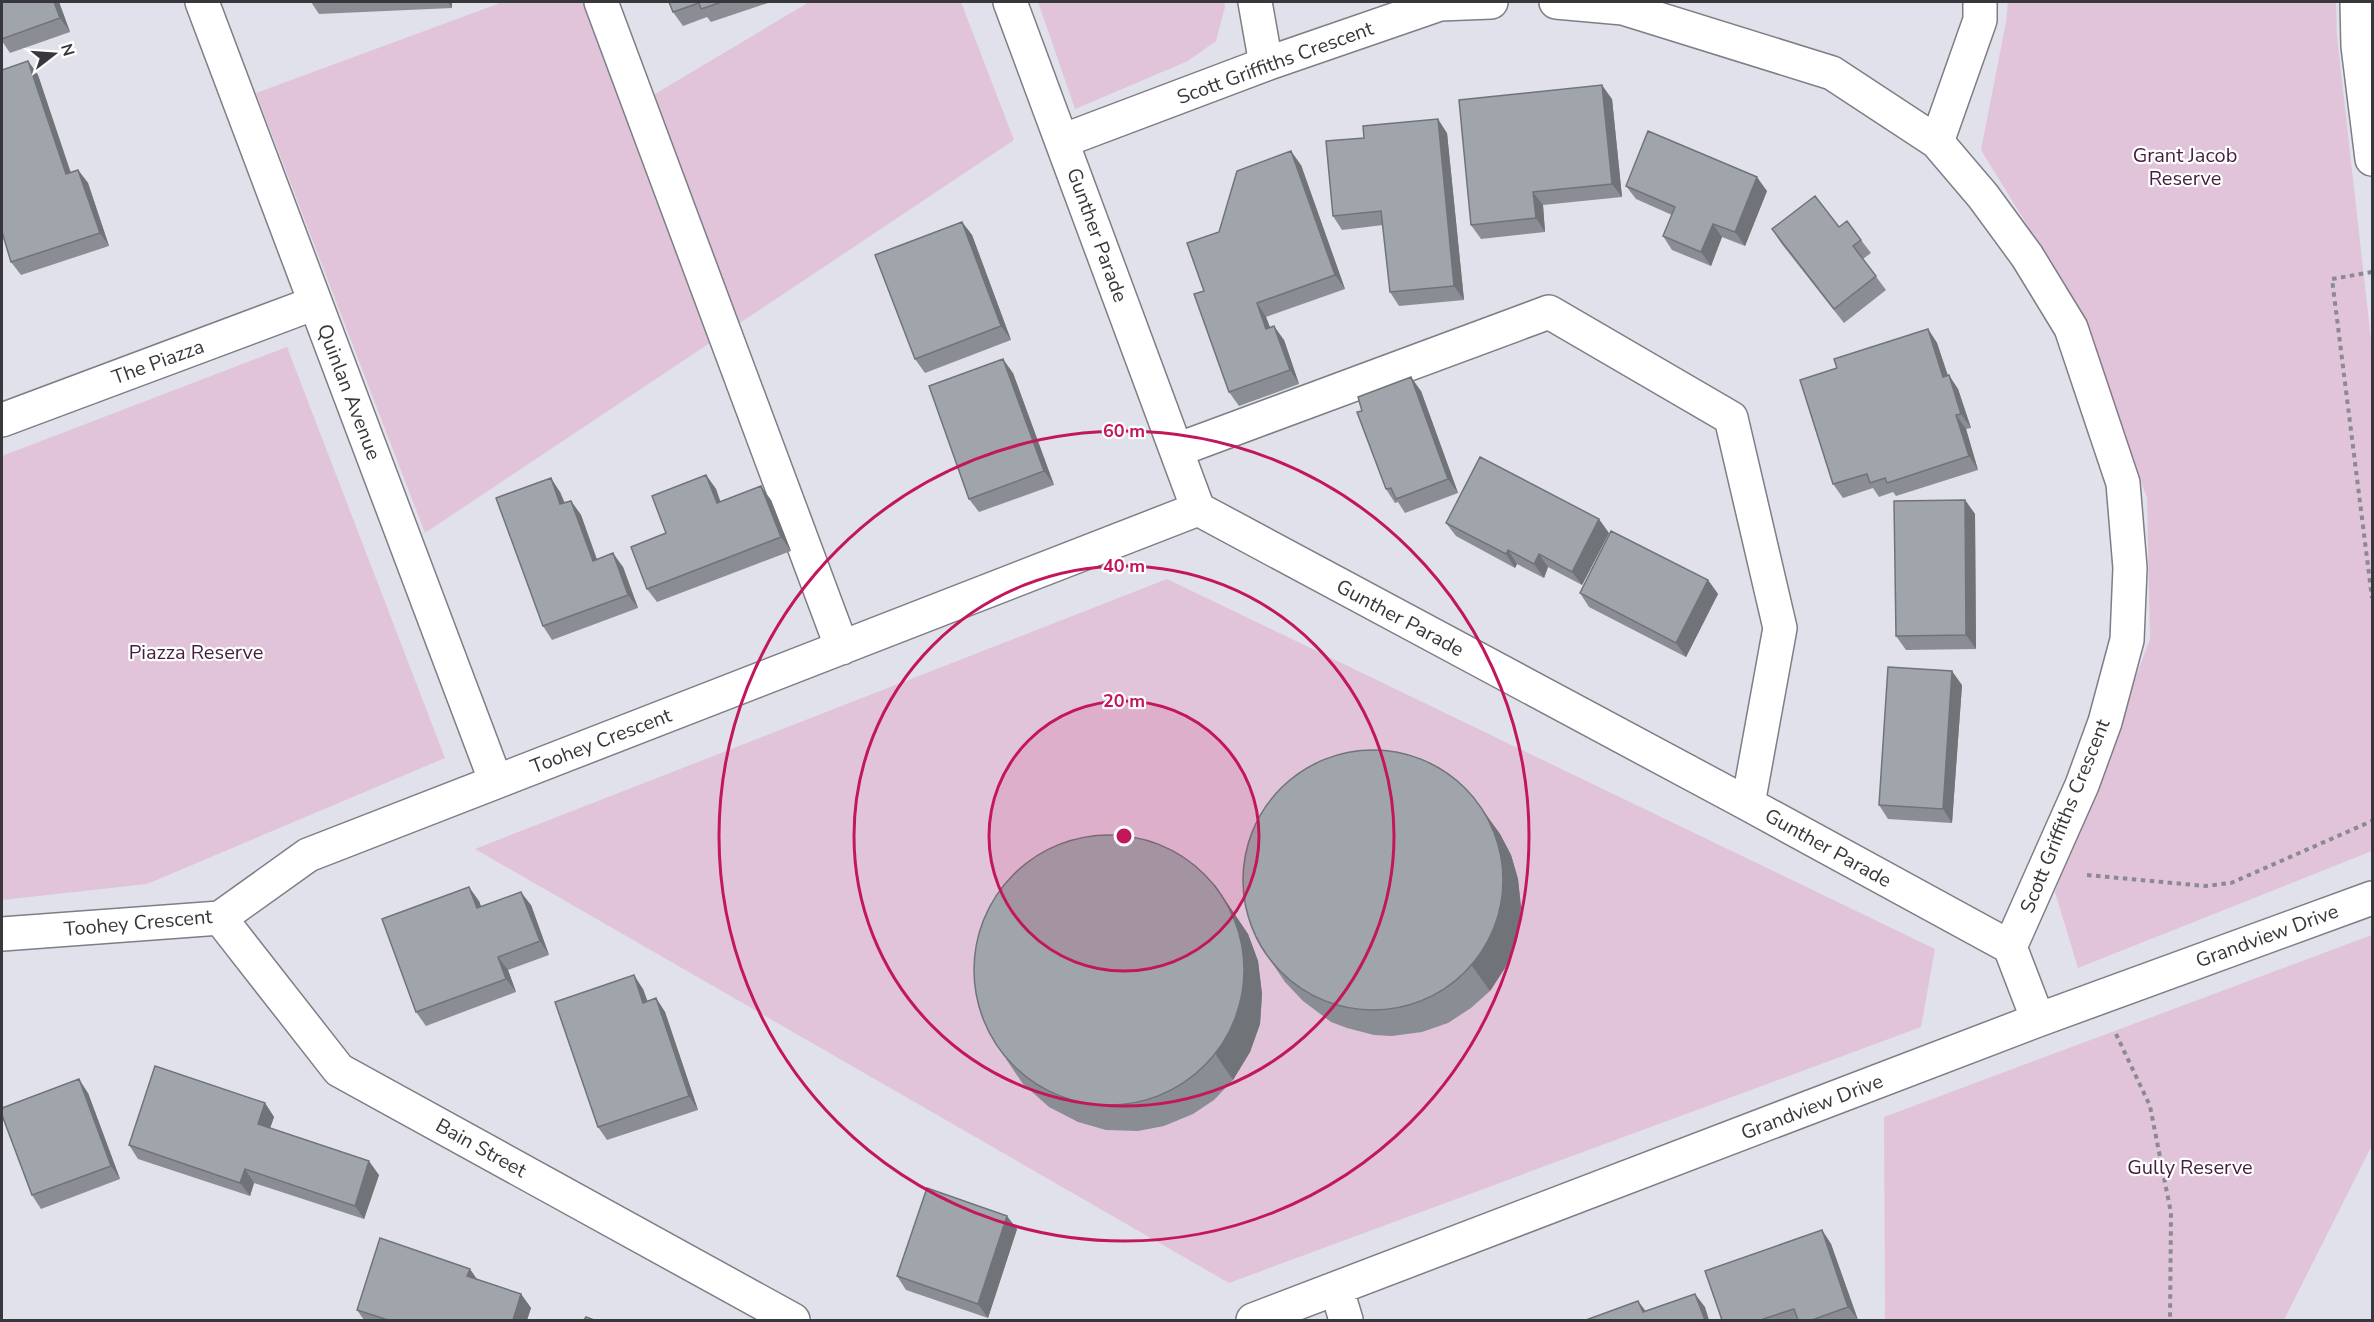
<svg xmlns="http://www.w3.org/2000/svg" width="2374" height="1322" viewBox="0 0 2374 1322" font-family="'Nunito Sans',sans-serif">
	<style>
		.green { fill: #e1c4da }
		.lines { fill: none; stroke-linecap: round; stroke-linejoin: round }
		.minor-casing { stroke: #7d7e86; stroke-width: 36 }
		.path { stroke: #8a8a90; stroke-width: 4; stroke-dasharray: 4.5 4.5; stroke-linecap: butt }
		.minor { stroke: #fff; stroke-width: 33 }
		.wall { fill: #8a8e94 }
		.shaded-wall { fill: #707478 }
		.building { fill: #a0a5ac; stroke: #707478; stroke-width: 1.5 }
		.ring { fill: none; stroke: #c2185b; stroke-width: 3 }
		.labels { text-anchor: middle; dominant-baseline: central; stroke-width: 4.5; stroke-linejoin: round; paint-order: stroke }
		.street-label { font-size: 20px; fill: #38383c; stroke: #fff }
		.park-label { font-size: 20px; fill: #451e3e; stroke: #fff }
		.centre { fill: #c2185b; stroke: #fff; stroke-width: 3 }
		.ring-label { font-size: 18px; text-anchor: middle; font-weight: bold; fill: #c2185b; stroke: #fff; stroke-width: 4.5; stroke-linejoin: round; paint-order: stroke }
	</style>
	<rect width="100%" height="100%" fill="#e0e1ea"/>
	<path class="green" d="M 503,2 L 613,2 L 650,97 L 809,2 L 961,2 L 1014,140 L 425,533 L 256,93 Z
		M 1038,2 L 1224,2 L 1225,7 L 1216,41 L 1188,61 L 1075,109 Z
		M 2008,2 L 2336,2 L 2337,36 L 2372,349 L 2372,851 L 2078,968 L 2055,892 L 2150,639 L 2147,498 L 2087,322 L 1981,150 L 2006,22 Z
		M 287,347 L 445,758 L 147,884 L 2,900 L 2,456 Z
		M 1167,579 L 1935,949 L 1921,1027 L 1229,1283 L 475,849 Z
		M 2372,935 L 2372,1145 L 2284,1320 L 1885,1320 L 1884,1117 Z"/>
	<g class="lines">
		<g class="minor-casing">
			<path id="minor" d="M 202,2 L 496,782
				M 601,2 L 842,648
				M 1010,2 L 1198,509 L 1748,804 L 2010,947 L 2038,1020
				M 1255,2 L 1266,64
				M 1556,2 L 1623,8 L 1832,73 L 1937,142 L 1983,196 L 2027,256 L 2071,328 L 2123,483 L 2130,568 L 2127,640 L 2105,722 L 2082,785 L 2010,947
				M 2357,2 L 2358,46 L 2372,159
				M 1062,141 L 1266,64 L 1440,4 L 1491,2
				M 1937,142 L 1980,20 L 1980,2
				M 2,420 L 315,303
				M 1177,450 L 1549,312 L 1731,418 L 1780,628 L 1748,804
				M 220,918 L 339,1070 L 793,1320
				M 2,934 L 220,918 L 308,855 L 1198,509
				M 1337,1290 L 1346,1320
				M 1253,1320 L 2038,1020 L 2372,898"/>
		</g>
		<path class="path" d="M 2372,272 L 2332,279 L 2372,598
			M 2087,875 L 2205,886 L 2231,883 L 2372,821
			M 2116,1034 L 2150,1106 L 2171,1213 L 2170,1320"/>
		<use href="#minor" class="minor"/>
	</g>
	<path class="wall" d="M 2,2 L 59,2 L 70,32 L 10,53 L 2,41 Z
		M 311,2 L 452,2 L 452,8 L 319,14 Z
		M 669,2 L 771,2 L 711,22 L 707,17 L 683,26 L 673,12 Z
		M 28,61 L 38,75 L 70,172 L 78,170 L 88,183 L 109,246 L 21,275 L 11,262 Z
		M 1612,99 L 1622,197 L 1543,205 L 1545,232 L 1481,239 L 1471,225 Z
		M 1447,133 L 1464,300 L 1399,306 L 1390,292 L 1383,225 L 1342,230 L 1333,216 Z
		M 1301,165 L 1345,289 L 1266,317 L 1270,328 L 1284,340 L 1299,384 L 1239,406 L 1229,392 L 1219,232 Z
		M 1626,186 L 1767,191 L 1745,246 L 1722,237 L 1711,266 L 1672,250 L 1663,236 L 1672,215 L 1636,199 Z
		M 962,222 L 972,235 L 1011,340 L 925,373 L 915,359 Z
		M 1839,227 L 1861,240 L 1871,253 L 1863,259 L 1886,290 L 1844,323 L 1781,243 L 1772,229 Z
		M 1928,329 L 1937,343 L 1948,376 L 1958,389 L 1971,428 L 1966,429 L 1978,470 L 1896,496 L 1893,492 L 1879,497 L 1873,488 L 1843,498 L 1833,484 L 1837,368 Z
		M 1013,373 L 1054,485 L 979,512 L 969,499 Z
		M 1421,391 L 1458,493 L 1405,513 L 1398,502 L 1395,503 L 1386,489 Z
		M 706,475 L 716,489 L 720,502 L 771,500 L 791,551 L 657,602 L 647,589 L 666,533 Z
		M 560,492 L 565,503 L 571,501 L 581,515 L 597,559 L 623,567 L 638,608 L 552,640 L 543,626 Z
		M 1965,500 L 1975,514 L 1976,649 L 1906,650 L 1896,636 Z
		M 1446,523 L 1609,533 L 1582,585 L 1548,567 L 1544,578 L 1517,564 L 1515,568 L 1456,536 Z
		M 1708,580 L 1718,594 L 1686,657 L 1589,607 L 1580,593 Z
		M 1962,685 L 1952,823 L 1888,819 L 1879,805 Z
		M 1482,809 L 1500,834 L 1511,855 L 1518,879 L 1521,907 L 1517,939 L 1505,968 L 1490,991 L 1471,1008 L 1448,1023 L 1422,1032 L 1392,1036 L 1374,1035 L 1347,1028 L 1331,1022 L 1303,1001 L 1285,982 L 1268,957 Z
		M 1215,885 L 1248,934 L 1258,961 L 1262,994 L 1260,1024 L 1250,1052 L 1233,1080 L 1214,1100 L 1193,1114 L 1164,1126 L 1138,1131 L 1106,1130 L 1078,1122 L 1049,1107 L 1023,1084 L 1006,1059 Z
		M 479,901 L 481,906 L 531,905 L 549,955 L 508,970 L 516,992 L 426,1026 L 416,1012 Z
		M 643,989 L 647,1001 L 656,998 L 665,1012 L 698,1110 L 607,1140 L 598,1127 Z
		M 88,1093 L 120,1179 L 41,1209 L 32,1195 Z
		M 265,1103 L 274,1117 L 270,1128 L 379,1175 L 364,1219 L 254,1183 L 250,1196 L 138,1159 L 129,1145 Z
		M 1017,1229 L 988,1318 L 906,1290 L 897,1276 Z
		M 1822,1230 L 1831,1244 L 1858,1320 L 1722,1320 Z
		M 477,1279 L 521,1294 L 531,1308 L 527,1320 L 364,1320 L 357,1310 Z"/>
	<path class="shaded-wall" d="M 54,2 L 59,2 L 70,32 L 60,18 Z
		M 448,2 L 452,2 L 452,8 Z
		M 28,61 L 38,75 L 76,188 L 66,174 Z
		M 1602,85 L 1612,99 L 1622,197 L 1612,184 Z
		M 1438,119 L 1447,133 L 1464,300 L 1454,286 Z
		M 1291,151 L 1301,165 L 1345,289 L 1335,275 Z
		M 78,170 L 88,183 L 109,246 L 100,233 Z
		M 1757,177 L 1767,191 L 1745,246 L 1735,232 Z
		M 1533,192 L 1543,205 L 1545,232 L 1536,218 Z
		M 962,222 L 972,235 L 1011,340 L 1001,326 Z
		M 1713,224 L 1722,237 L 1711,266 L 1701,252 Z
		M 1257,303 L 1266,317 L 1276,343 L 1266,329 Z
		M 1274,326 L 1284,340 L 1299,384 L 1290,370 Z
		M 1928,329 L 1937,343 L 1953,391 L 1943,377 Z
		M 1003,359 L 1013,373 L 1054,485 L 1044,471 Z
		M 1949,375 L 1958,389 L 1971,428 L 1961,414 Z
		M 1411,377 L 1421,391 L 1458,493 L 1448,479 Z
		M 1956,415 L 1966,429 L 1978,470 L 1969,456 Z
		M 706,475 L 716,489 L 726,517 L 717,503 Z
		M 551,478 L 560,492 L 570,518 L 560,504 Z
		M 761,486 L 771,500 L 791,551 L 781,537 Z
		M 1965,500 L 1975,514 L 1976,649 L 1966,635 Z
		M 571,501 L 581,515 L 602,575 L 593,561 Z
		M 1599,519 L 1609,533 L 1582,585 L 1572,572 Z
		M 1508,550 L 1517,564 L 1515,568 L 1506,554 Z
		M 613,553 L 623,567 L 638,608 L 628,595 Z
		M 1539,554 L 1548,567 L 1544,578 L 1534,564 Z
		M 1708,580 L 1718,594 L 1686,657 L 1676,643 Z
		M 1952,671 L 1962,685 L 1952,823 L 1943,809 Z
		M 1482,809 L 1500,834 L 1511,855 L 1518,879 L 1521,907 L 1517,939 L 1505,968 L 1490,991 L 1472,966 Z
		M 1215,885 L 1248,934 L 1258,961 L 1262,994 L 1260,1024 L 1250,1052 L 1233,1080 L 1216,1055 Z
		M 469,887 L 479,901 L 486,922 L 477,908 Z
		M 521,892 L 531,905 L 549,955 L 540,941 Z
		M 498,957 L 508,970 L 516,992 L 506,979 Z
		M 634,975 L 643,989 L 653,1016 L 643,1003 Z
		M 656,998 L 665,1012 L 698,1110 L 689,1096 Z
		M 79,1079 L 88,1093 L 120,1179 L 111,1166 Z
		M 265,1103 L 274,1117 L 267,1137 L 258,1124 Z
		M 369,1161 L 379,1175 L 364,1219 L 355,1206 Z
		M 245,1169 L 254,1183 L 250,1196 L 240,1183 Z
		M 1007,1216 L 1017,1229 L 988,1318 L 978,1304 Z
		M 1822,1230 L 1831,1244 L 1858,1320 L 1848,1307 Z
		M 470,1269 L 479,1282 L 467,1276 Z
		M 521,1294 L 531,1308 L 527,1320 L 513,1320 Z
		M 1695,1294 L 1705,1307 L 1709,1320 L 1705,1320 Z
		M 1638,1301 L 1648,1314 L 1643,1312 Z"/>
	<path class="building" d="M 2,2 L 54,2 L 60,18 L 2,39 Z
		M 669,2 L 722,2 L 701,9 L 699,3 L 673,12 Z
		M 28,61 L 66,174 L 78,170 L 100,233 L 11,262 L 2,232 L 2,70 Z
		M 1602,85 L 1612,184 L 1533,192 L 1536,218 L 1471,225 L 1459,100 Z
		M 1438,119 L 1454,286 L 1390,292 L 1381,211 L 1333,216 L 1326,141 L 1364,138 L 1363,126 Z
		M 1648,131 L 1757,177 L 1735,232 L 1713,224 L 1701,252 L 1663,236 L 1675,207 L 1626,186 Z
		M 1291,151 L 1335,275 L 1257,303 L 1266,329 L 1274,326 L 1290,370 L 1229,392 L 1194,294 L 1204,291 L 1187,243 L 1219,232 L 1237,171 Z
		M 1815,196 L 1839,227 L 1847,221 L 1861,240 L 1853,246 L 1876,276 L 1834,309 L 1772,229 Z
		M 962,222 L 1001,326 L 915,359 L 875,255 Z
		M 1928,329 L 1943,377 L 1949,375 L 1961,414 L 1956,415 L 1969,456 L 1887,483 L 1885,478 L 1870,483 L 1867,474 L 1833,484 L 1800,380 L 1837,368 L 1834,359 Z
		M 1003,359 L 1044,471 L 969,499 L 929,386 Z
		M 1411,377 L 1448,479 L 1396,499 L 1391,488 L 1386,489 L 1357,412 L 1362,411 L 1358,397 Z
		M 1480,457 L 1599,519 L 1572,572 L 1539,554 L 1534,564 L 1508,550 L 1506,554 L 1446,523 Z
		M 706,475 L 717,503 L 761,486 L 781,537 L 647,589 L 631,547 L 666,533 L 652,496 Z
		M 551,478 L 560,504 L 571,501 L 593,561 L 613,553 L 628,595 L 543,626 L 496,498 Z
		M 1965,500 L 1966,635 L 1896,636 L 1894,501 Z
		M 1611,531 L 1708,580 L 1676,643 L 1580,593 Z
		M 1888,667 L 1952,671 L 1943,809 L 1879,805 Z
		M1243 880a130 130 0 1 1 260 0a130 130 0 1 1-260 0Z
		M974 970a135 135 0 1 1 270 0a135 135 0 1 1-270 0Z
		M 469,887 L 477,908 L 521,892 L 540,941 L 498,957 L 506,979 L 416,1012 L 382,919 Z
		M 634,975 L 643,1003 L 656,998 L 689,1096 L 598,1127 L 555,1002 Z
		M 155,1066 L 265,1103 L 258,1124 L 369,1161 L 355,1206 L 245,1169 L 240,1183 L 129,1145 Z
		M 79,1079 L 111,1166 L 32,1195 L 2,1115 L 2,1108 Z
		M 927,1188 L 1007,1216 L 978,1304 L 897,1276 Z
		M 1822,1230 L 1848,1307 L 1812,1320 L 1798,1320 L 1794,1309 L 1763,1319 L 1763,1320 L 1722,1320 L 1705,1271 Z
		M 380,1238 L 470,1269 L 467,1276 L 521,1294 L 513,1320 L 388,1320 L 357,1310 Z
		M 1695,1294 L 1705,1320 L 1586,1320 L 1638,1301 L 1643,1312 Z
		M 586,1317 L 594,1320 L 584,1320 Z"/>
	<circle cx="1124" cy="836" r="135" fill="#c2185b" fill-opacity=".12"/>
	<g class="ring">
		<circle cx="1124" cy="836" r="135"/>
		<circle cx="1124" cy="836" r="270"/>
		<circle cx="1124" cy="836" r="405"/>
	</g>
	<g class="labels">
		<g class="street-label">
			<text transform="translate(1275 63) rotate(-20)">Scott Griffiths Crescent</text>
			<text transform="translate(1097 235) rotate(70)">Gunther Parade</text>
			<text transform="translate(158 362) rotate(-20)">The Piazza</text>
			<text transform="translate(349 392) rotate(69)">Quinlan Avenue</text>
			<text transform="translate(1400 618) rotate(28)">Gunther Parade</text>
			<text transform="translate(601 741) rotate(-21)">Toohey Crescent</text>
			<text transform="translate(2065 816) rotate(-68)">Scott Griffiths Crescent</text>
			<text transform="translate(1828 848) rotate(29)">Gunther Parade</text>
			<text transform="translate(138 923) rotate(-5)">Toohey Crescent</text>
			<text transform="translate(2267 936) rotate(-20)">Grandview Drive</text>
			<text transform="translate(1812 1107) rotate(-21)">Grandview Drive</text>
			<text transform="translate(481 1148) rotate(29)">Bain Street</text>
		</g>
		<g class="park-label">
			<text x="2185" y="155">Grant Jacob<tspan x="2185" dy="23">Reserve</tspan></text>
			<text x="196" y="652">Piazza Reserve</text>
			<text x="2190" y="1167">Gully Reserve</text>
		</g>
	</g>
	<circle cx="1124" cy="836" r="9" class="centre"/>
	<g class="ring-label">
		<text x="1124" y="437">60 m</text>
		<text x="1124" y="572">40 m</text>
		<text x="1124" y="707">20 m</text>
	</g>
	<rect width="2374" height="1322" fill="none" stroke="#38383c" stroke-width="6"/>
	<g transform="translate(54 54) rotate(73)" stroke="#ffffff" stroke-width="4.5" paint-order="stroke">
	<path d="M0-4.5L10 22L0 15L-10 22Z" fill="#38383c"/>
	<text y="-9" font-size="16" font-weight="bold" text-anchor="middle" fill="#38383c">N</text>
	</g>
</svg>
